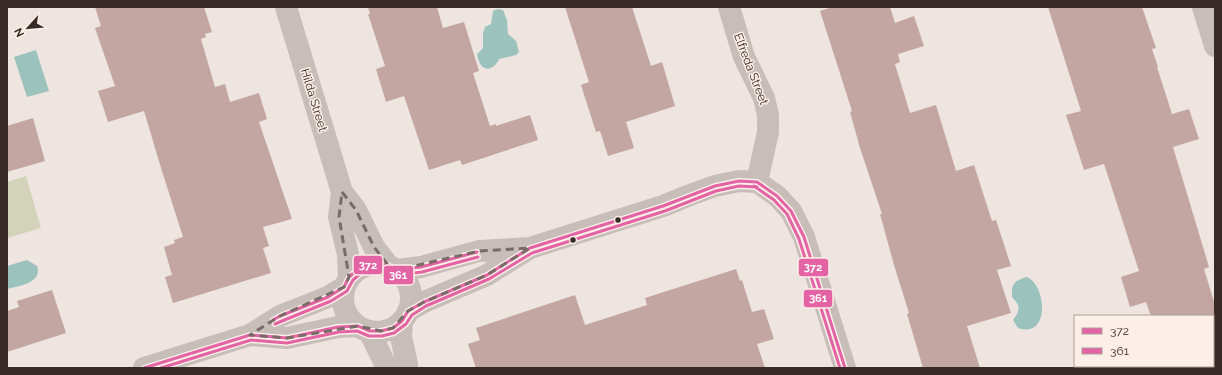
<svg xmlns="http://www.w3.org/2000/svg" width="1222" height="375" viewBox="0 0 1222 375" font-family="Raleway,sans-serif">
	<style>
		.green { fill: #d2d3b9 }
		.water { fill: #9bc2bc }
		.building { fill: #c3a5a1 }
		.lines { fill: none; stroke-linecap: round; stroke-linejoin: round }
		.minor { stroke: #c7bdb9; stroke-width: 22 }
		.tertiary { stroke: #c7bdb9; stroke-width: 22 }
		.bus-1-casing { stroke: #fbefe7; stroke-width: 6 }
		.bus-2-casing { stroke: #fbefe7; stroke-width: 6 }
		.bus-1 { stroke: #e463a4; stroke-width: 3 }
		.bus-2 { stroke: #e463a4; stroke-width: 3 }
		.marked { fill: none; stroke: #786b68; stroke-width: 3; stroke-dasharray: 8 5; stroke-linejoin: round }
		.bus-dot { fill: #382a27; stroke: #fbefe7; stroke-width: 1.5 }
		.labels { text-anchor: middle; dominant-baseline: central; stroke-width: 3; stroke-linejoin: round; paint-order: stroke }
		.street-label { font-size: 12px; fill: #382a27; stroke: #fbefe7 }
		.line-badge { stroke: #fbefe7; stroke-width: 1.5 }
		.badge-label { font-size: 11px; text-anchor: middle; font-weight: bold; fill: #fff }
	</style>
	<rect width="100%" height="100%" fill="#eee5e0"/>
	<path class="green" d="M 26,176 L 41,228 L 7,238 L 7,182 Z"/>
	<path class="water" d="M 498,9 L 503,10 L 507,20 L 508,34 L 516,41 L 519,52 L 516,55 L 499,59 C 497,65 489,72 483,67 C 479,64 478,58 477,54 L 483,48 L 483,33 L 485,27 L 491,24 L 493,11 Z
		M 36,50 L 49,91 L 27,97 L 14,57 Z
		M 27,260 L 37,266 C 43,283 18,286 7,289 L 7,266 Z
		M 1027,277 C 1047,286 1050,339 1018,328 L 1013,320 C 1016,316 1020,311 1018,305 C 1017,302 1014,300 1012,297 C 1012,296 1012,293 1012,291 C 1012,282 1019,279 1027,277 Z"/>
	<path class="building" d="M 95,7 L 204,7 L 212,32 L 205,34 L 206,37 L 201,39 L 215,87 L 225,84 L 230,102 L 259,93 L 267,119 L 259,122 L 292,219 L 263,227 L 269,246 L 263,248 L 271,273 L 173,303 L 165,277 L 172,275 L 164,247 L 175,243 L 174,240 L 183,237 L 161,168 L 144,111 L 108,122 L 98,91 L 115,86 L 95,28 L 101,26 Z
		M 368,7 L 437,7 L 443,28 L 464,22 L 479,71 L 473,73 L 490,126 L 496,124 L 496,126 L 530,115 L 538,140 L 462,165 L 460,160 L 429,170 L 404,96 L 386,102 L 376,69 L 385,66 L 368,14 L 370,14 Z
		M 565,7 L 632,7 L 651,66 L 662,62 L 675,106 L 626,122 L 634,148 L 608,156 L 600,131 L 596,132 L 581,85 L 589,82 Z
		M 833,7 L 890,7 L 895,23 L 914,16 L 924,46 L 898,54 L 900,62 L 895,64 L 910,113 L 936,105 L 956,171 L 974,165 L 992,221 L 996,220 L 1011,266 L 997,270 L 1011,313 L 967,326 L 980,368 L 923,368 L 907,314 L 909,313 L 894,265 L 880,214 L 882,214 L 860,148 L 850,112 L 852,111 L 820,11 Z
		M 1048,7 L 1142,7 L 1156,48 L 1152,49 L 1158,67 L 1157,67 L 1172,114 L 1189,109 L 1199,139 L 1173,147 L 1209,267 L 1204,269 L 1215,305 L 1215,316 L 1151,316 L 1146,302 L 1130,307 L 1121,277 L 1139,271 L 1104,164 L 1084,170 L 1066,115 L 1081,111 Z
		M 33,118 L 45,161 L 7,172 L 7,126 Z
		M 736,269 L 740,281 L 742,280 L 752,312 L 764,309 L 774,339 L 757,344 L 765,368 L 476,368 L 468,344 L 480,340 L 476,328 L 575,295 L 585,325 L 647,305 L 645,298 Z
		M 52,290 L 66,333 L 7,352 L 7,311 L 19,307 L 17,301 Z"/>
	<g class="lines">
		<path class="minor" d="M 286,7 L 342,192 L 356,210 L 374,247 L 388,265
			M 1203,7 L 1215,46
			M 342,192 L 339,217 L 348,254 L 349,277
			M 402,321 L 401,337 L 407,364 L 406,368
			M 369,331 L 387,368"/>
		<path class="tertiary" d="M 729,7 L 744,57 L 764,98 L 768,115 L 768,132 L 757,182
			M 757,182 L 777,196 L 791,211 L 804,237 L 845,368
			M343 298a34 34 0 1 1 68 0a34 34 0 1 1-68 0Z
			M 397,270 L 421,267 L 479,251 L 530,248 L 663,206 L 690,195 L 715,186 L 739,181 L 757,182
			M 408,311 L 424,302 L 487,275 L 527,250
			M 250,335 L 287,338 L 338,327 L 358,326
			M 144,368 L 250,335 L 280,316 L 328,297 L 344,287"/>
		<g class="bus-1-casing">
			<path id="bus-1" d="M 757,182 L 777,196 L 791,211 L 804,237 L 845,368
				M 273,320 L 280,316 L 328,297 L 344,287 L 349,277 L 357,270 L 367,265 L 377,264 L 388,265 L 397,270 L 421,267 L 477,252
				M 144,368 L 250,335 L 287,338 L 338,327 L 358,326 L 369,331 L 381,331 L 393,328 L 402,321 L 408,311 L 424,302 L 487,275 L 530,248 L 663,206 L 715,186 L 739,181 L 757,182"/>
		</g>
		<g class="bus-2-casing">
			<path id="bus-2" d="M 754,186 L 774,200 L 787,214 L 799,239 L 840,368
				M 275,324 L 282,321 L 331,301 L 347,291 L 353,280 L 360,274 L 368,270 L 377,269 L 386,270 L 398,275 L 422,272 L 478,257
				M 161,368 L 251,340 L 287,343 L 339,332 L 357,331 L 369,336 L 382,336 L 394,333 L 406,324 L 412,315 L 426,306 L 489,279 L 532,253 L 665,211 L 716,191 L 739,186 L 757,187"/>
		</g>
		<use href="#bus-1" class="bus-1"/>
		<use href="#bus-2" class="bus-2"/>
	</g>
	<path class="marked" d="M 342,192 L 356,210 L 374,247 L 388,265 L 397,270 L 479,251 L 530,248 L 487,275 L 424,302 L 408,311 L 393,328 L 381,331 L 358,326 L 287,338 L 250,335 L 280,316 L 344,287 L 349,277 L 339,217 Z"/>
	<g class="bus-dot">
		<circle cx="618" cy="220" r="3.5"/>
		<circle cx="573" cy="240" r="3.5"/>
	</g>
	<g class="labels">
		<g class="street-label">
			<text transform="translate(751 69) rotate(69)">Elfreda Street</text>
			<text transform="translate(314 100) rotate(73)">Hilda Street</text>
		</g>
	</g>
	<g class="line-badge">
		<rect x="353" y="255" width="30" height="20" rx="4" fill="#e463a4"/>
		<rect x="798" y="258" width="31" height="19" rx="4" fill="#e463a4"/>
		<rect x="383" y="265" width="31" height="20" rx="4" fill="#e463a4"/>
		<rect x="803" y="289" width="30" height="19" rx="4" fill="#e463a4"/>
	</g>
	<g class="badge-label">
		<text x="368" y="269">372</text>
		<text x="813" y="271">372</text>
		<text x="398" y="279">361</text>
		<text x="818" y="302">361</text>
	</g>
	<rect width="1222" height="375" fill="none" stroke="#382a27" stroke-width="16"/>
	<rect x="1074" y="315" width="140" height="52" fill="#fbefe7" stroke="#ada09a"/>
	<rect x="1082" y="328" width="20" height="6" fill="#e463a4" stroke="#ada09a"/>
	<text x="1110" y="335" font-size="12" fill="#382a27">372</text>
	<rect x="1082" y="348" width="20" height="6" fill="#e463a4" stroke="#ada09a"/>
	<text x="1110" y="355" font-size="12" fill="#382a27">361</text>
	<g transform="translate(28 28) rotate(243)" stroke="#fbefe7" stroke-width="3" paint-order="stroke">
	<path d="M0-3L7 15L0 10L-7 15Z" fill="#382a27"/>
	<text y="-6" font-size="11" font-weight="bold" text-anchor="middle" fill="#382a27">N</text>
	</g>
</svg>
